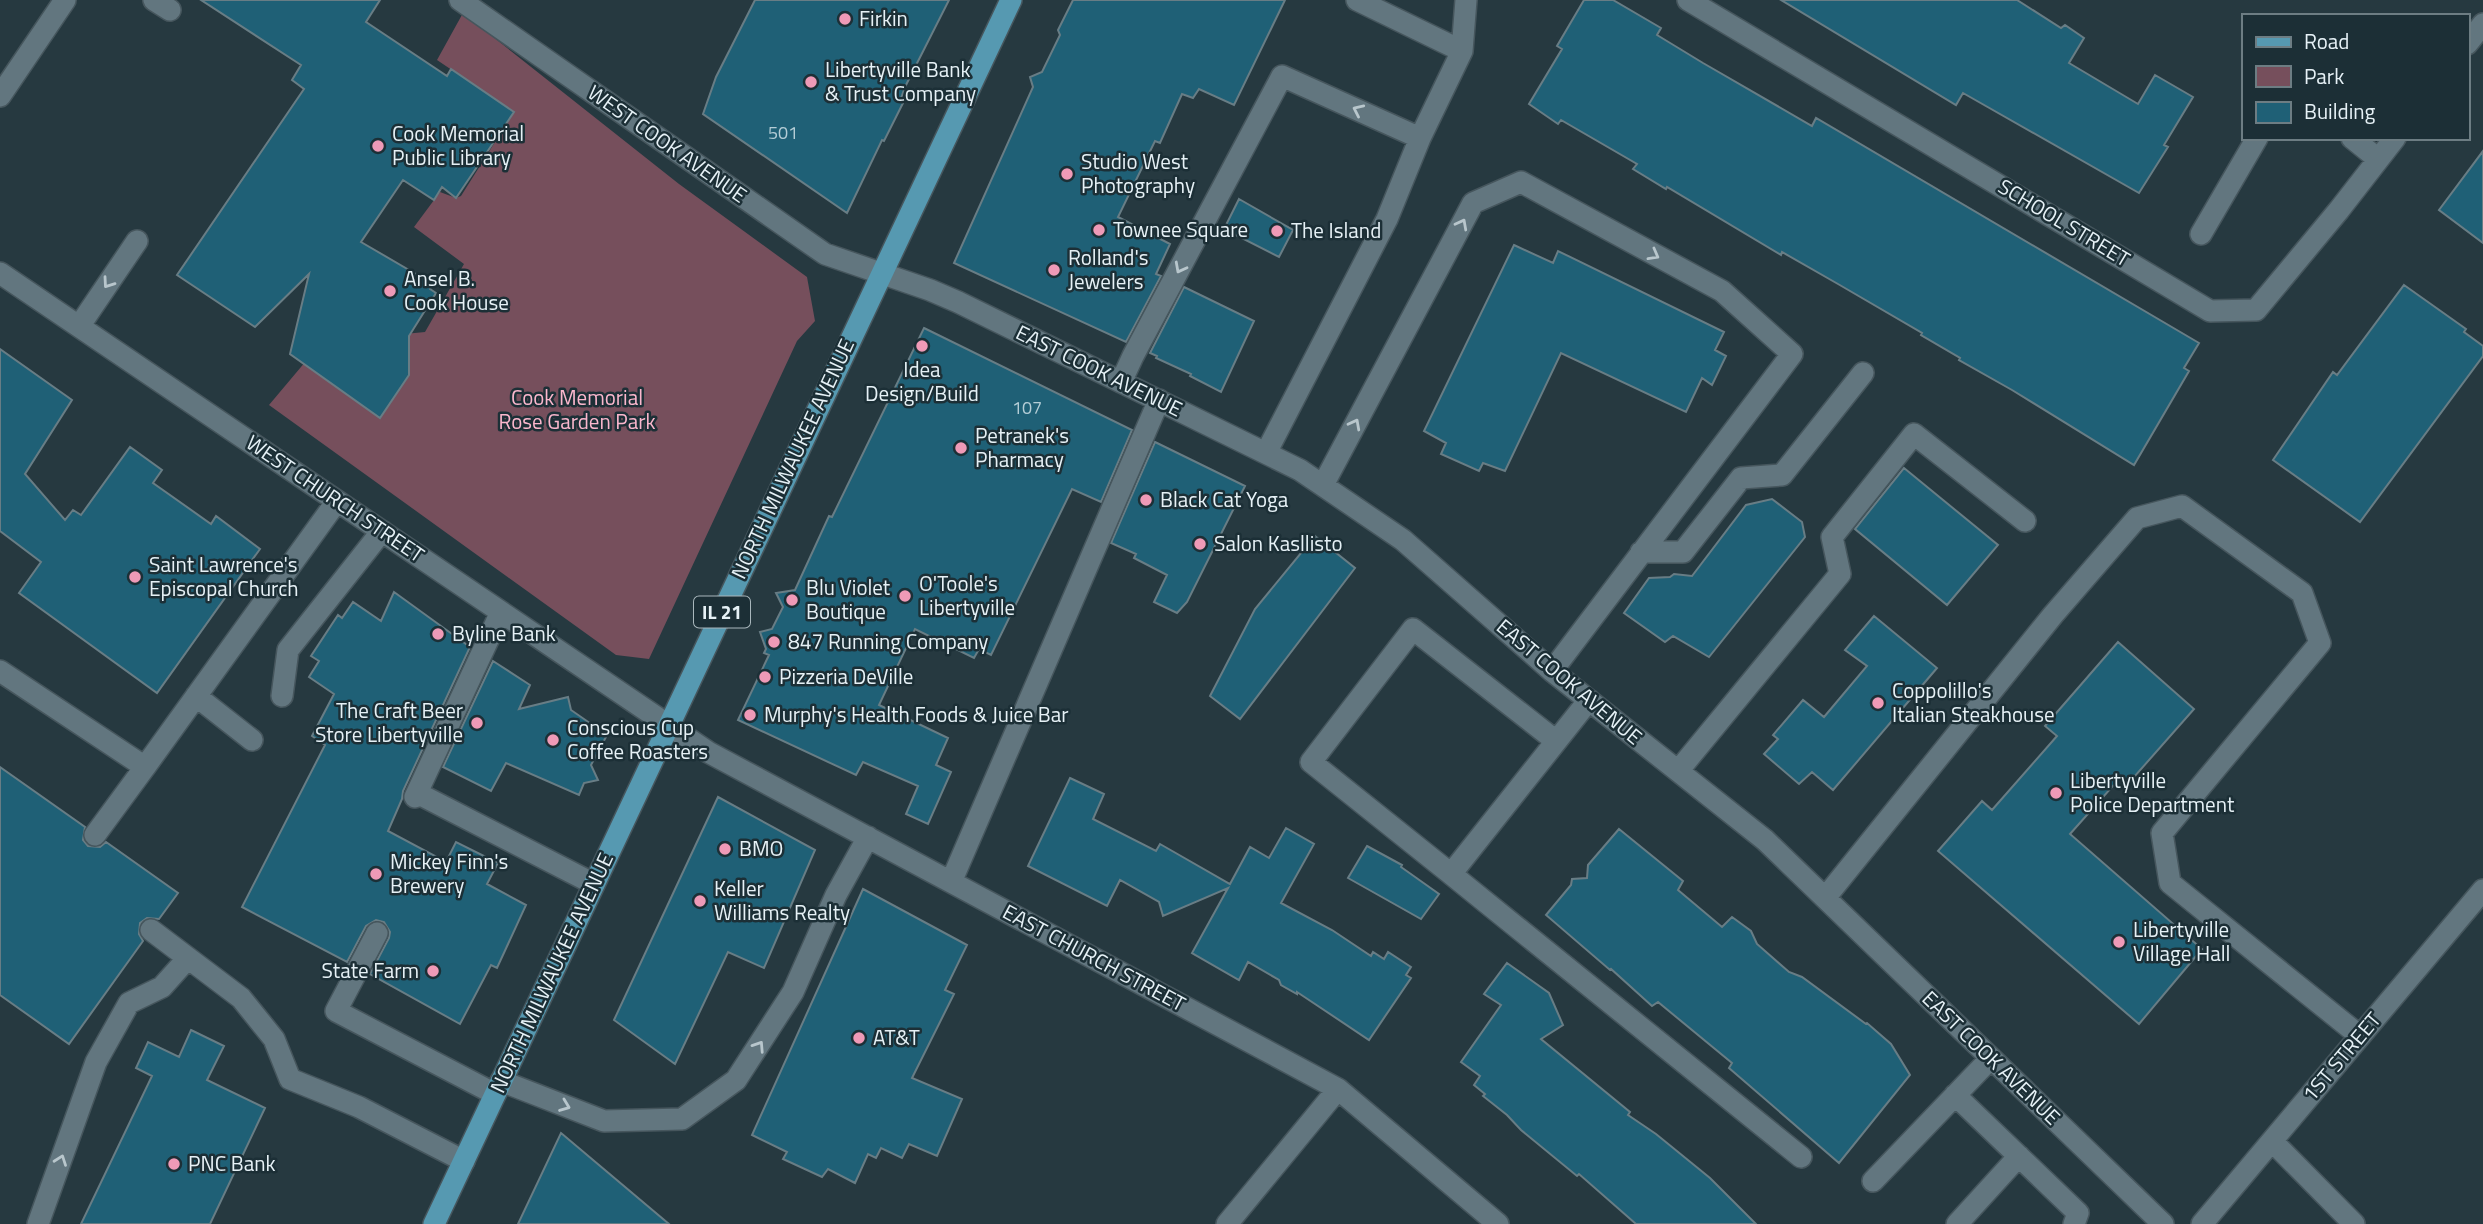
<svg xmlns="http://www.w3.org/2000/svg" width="2483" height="1224" viewBox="0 0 2483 1224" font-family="'Titillium Web',sans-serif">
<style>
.green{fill:#764f5c}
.building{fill:#1f6076;stroke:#687d85;stroke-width:2}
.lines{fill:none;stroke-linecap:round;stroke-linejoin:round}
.minor-casing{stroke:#46565d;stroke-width:24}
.major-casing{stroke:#46565d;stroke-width:24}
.minor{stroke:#62767f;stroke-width:21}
.major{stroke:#5699b1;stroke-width:21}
.oneway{stroke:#b8c6cc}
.poi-dot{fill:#ef9ab7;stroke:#1c2f36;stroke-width:2.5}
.labels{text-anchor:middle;stroke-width:5;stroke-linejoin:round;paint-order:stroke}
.number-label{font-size:18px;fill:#b4cdd6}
.shield{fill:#1c2f36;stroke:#a9b7bc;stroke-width:2}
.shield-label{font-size:19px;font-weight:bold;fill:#e6f1f6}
.poi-label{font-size:21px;fill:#e6f1f6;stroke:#1c2f36;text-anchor:start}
.street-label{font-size:21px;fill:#e6f1f6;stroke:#1c2f36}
.park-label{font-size:21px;fill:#fbb7cd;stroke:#1c2f36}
</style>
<rect width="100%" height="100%" fill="#263940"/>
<!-- green -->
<path class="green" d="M463 13 679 184 807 277 815 321 797 341 649 659 616 655 269 405 322 342 425 332 464 264 414 227 440 192 456 198 461 196 514 112 437 60Z"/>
<!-- building -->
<path class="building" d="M201 0H380L366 22 447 76 451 69 514 112 456 198 442 187 434 200 403 180 361 242 433 284 430 289 436 293 409 336V375L380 418 290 354 309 274 255 327 177 275 304 89 292 80 301 65Z
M755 0H949L905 87 900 101 903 103 884 141 882 140 847 213 703 114 716 77Z
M1073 0H1285L1234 105 1199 89 1193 98 1182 94 1160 143 1155 141 1118 217 1170 244 1156 274 1161 276 1126 342 954 263 1033 87 1030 77 1042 72 1060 35 1058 30Z
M1584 0H1613L1661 28 1657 35 1703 63 1812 126 1816 118 2199 343 2184 368 2189 371 2134 465 2012 390 1959 360 1960 358 1921 335 1922 333 1838 284 1782 252 1781 255 1667 187 1666 189 1633 169 1637 164 1561 120 1558 124 1529 104 1562 49 1557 46Z
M1781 0H2017L2061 28 2065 25 2084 38 2069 63 2138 104 2155 75 2193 97 2164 145 2168 147 2139 193 1963 93 1956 105Z
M2483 151V243L2439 210Z
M1239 199 1293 230 1279 257 1224 229Z
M1514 245 1553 263 1558 251 1724 332 1715 350 1726 356 1712 385 1702 378 1686 412 1561 353 1505 471 1483 463 1479 471 1441 454 1446 443 1424 431Z
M2404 285 2466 329 2464 332 2483 346V356L2360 522 2273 460 2333 372 2337 375Z
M1184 287 1254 321 1221 392 1190 376 1191 374 1156 358 1157 356 1150 353Z
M924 328 1132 430 1101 502 1072 489 991 655 979 649 974 658 915 629 879 705 948 738 936 765 951 772 928 824 906 814 918 786 863 762 856 775 738 720 769 655 764 653 766 649 760 632 772 629 783 607 776 593 795 590 829 516 832 517Z
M0 349 72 400 25 474 65 520 73 510 81 515 130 447 162 470 153 483 211 524 216 516 260 549 157 693 19 593 41 562 0 531Z
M1155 442 1245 486 1187 602 1177 613 1154 602 1167 575 1134 558 1136 554 1111 543Z
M1904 468 1998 545 1947 605 1855 529Z
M1772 499 1802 522 1805 537 1709 657 1673 636 1665 642 1624 613 1649 578 1670 577 1674 574 1692 576 1746 505Z
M1315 536 1355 568 1240 719 1210 696 1255 609Z
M394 592 470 647 403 791 402 799 388 831 446 862 456 842 498 863 487 884 526 905 497 968 491 965 460 1024 370 974 389 938 390 932 384 922 376 920 366 926 347 962 242 907 325 745 312 736 334 694 309 677 319 661 311 656 338 615 342 618 353 602 381 621Z
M1874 616 1937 668 1833 790 1812 772 1799 784 1764 754 1778 739 1773 735 1803 700 1824 717 1867 666 1845 650Z
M2118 642 2194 709 2127 785 2119 779 2070 834 2202 949 2139 1024 1938 851 1982 801 1992 810 2057 736 2045 726Z
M493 661 530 685 519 709 568 697 571 710 607 735 591 765 598 780 584 783 579 795 506 763 491 791 443 767Z
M0 767 85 827 83 840 88 846 100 847 106 842 178 893 159 919 147 918 140 923 139 934 143 941 69 1044 0 995Z
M1070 778 1104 794 1093 819 1156 851 1160 844 1230 884 1250 847 1269 858 1286 828 1314 844 1281 903 1332 930 1371 956 1373 952 1384 959 1388 952 1411 967 1406 975 1411 978 1369 1040 1297 992V994L1281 985 1279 980 1248 962 1239 980 1192 953 1228 888 1163 916 1159 902 1120 880 1107 906 1028 866Z
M718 797 815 850 764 968 728 952 675 1064 614 1020Z
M1619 829 1683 881 1678 890 1722 927 1732 917 1751 931 1757 944 1789 972 1802 977 1866 1024 1867 1023 1891 1044 1910 1075 1839 1163 1729 1068 1732 1063 1658 1002 1652 1006 1611 969 1610 970 1546 915 1571 885 1572 879 1587 878 1588 865Z
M1367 846 1402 865 1401 867 1439 894 1421 919 1348 878Z
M863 889 967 945 945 990 954 994 912 1078 962 1099 937 1156 909 1144 902 1158 881 1148 876 1158 868 1154 855 1183 828 1169 822 1177 783 1159 787 1152 752 1135Z
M1507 963 1549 993 1563 1025 1541 1039 1630 1112 1628 1115 1656 1134 1710 1178 1756 1224H1636L1579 1174 1577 1176 1521 1130 1507 1115 1483 1096 1485 1094 1474 1085 1480 1076 1461 1062 1501 1005 1484 994Z
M191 1030 224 1046 207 1080 265 1108 210 1224H81L152 1076 136 1068 148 1042 179 1057Z
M561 1133 669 1224H518Z"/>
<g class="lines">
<!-- minor casing -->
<g class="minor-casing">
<path id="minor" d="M154 0 170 10
M460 0 825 254 930 290 958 302 1300 470 1403 540 1552 671 1765 840 2163 1224
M1357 0 1462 51
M1688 0 2210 311 2256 310 2339 210 2395 138
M2467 44 2483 24
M0 96 65 0
M2352 138 2378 159
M2201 234 2257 138
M0 273 708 752 1338 1089 1498 1224
M80 325 137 241
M1121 382 1133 356 1282 76 1420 138
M1266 453 1387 219 1420 138 1462 51 1466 0
M1323 485 1473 203 1521 182 1722 291 1792 354 1552 671
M1641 552H1683L1741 478 1782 475 1863 373
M0 671 145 767 95 835
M196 696 252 740
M282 696 288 650 382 531
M1589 700 1451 874 1801 1157
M145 767 337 501
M1678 771 1840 574 1832 537 1914 434 2025 521
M417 793 594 884
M415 797 501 612
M1451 874 1311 762 1413 629 1556 741
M951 882 1159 400
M1825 898 2053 615 2137 518 2182 506 2302 593 2320 643 2162 833 2170 883 2360 1036
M151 930 241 998 274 1039 290 1079 359 1107 464 1161
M377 933 336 1011 495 1094
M501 1081 604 1121 682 1119 736 1080 793 992 836 895 868 837
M1955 1095 2078 1213 2074 1224
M2272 1141 2354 1224
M1873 1181 1991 1058
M38 1224 96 1062 129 1003 162 987 188 958
M1227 1224 1338 1089
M1957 1224 2019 1156
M2202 1224 2483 890"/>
</g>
<!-- major casing -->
<g class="major-casing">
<path id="major" d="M434 1224 1011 0"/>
</g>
<!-- minor -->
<use href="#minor" class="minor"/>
<!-- major -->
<use href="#major" class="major"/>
</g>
<!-- one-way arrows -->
<defs><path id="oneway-chevron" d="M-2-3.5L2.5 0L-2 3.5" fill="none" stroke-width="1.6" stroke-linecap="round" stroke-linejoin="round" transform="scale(1.75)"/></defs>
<g class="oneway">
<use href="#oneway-chevron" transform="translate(1358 110) rotate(-155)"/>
<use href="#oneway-chevron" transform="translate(1462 224) rotate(-62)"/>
<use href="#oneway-chevron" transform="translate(1654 255) rotate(29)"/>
<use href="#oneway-chevron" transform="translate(1180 268) rotate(118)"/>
<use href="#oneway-chevron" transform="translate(108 283) rotate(125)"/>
<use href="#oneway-chevron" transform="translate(1355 424) rotate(-62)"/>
<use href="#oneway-chevron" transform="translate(759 1046) rotate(-57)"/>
<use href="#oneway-chevron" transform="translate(565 1106) rotate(21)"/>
<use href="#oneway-chevron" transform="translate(61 1160) rotate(-70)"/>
</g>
<!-- markers -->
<g class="poi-dot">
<circle cx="845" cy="19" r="7"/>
<circle cx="811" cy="82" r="7"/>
<circle cx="378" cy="146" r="7"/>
<circle cx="1067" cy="174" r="7"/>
<circle cx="1099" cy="230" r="7"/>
<circle cx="1277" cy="231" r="7"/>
<circle cx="1054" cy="270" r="7"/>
<circle cx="390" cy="291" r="7"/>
<circle cx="922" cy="346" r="7"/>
<circle cx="961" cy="448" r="7"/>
<circle cx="1146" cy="500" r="7"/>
<circle cx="1200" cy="544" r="7"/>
<circle cx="135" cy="577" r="7"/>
<circle cx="905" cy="596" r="7"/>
<circle cx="792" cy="600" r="7"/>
<circle cx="438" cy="634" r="7"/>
<circle cx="774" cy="642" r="7"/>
<circle cx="765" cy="677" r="7"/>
<circle cx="1878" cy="703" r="7"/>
<circle cx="750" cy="715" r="7"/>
<circle cx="477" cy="723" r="7"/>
<circle cx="553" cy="740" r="7"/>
<circle cx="2056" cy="793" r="7"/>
<circle cx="725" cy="849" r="7"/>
<circle cx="376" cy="874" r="7"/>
<circle cx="700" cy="901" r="7"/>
<circle cx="2119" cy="942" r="7"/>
<circle cx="433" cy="971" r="7"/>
<circle cx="859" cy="1038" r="7"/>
<circle cx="174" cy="1164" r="7"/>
</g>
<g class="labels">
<!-- number labels -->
<g class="number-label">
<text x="783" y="139">501</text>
<text x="1027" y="414">107</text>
</g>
<!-- shield labels -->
<rect class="shield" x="694" y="596.5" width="56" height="31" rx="5"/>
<g class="shield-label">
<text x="722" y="619">IL 21</text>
</g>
<!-- poi labels -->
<g class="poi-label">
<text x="859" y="26">Firkin</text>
<text x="825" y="77">Libertyville Bank<tspan x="825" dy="24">&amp; Trust Company</tspan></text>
<text x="392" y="141">Cook Memorial<tspan x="392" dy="24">Public Library</tspan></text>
<text x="1081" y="169">Studio West<tspan x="1081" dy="24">Photography</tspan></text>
<text x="1113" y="237">Townee Square</text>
<text x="1291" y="238">The Island</text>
<text x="1068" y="265">Rolland's<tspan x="1068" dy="24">Jewelers</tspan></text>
<text x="404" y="286">Ansel B.<tspan x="404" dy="24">Cook House</tspan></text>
<text x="922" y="377" text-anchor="middle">Idea<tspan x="922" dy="24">Design/Build</tspan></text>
<text x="975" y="443">Petranek's<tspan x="975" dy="24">Pharmacy</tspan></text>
<text x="1160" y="507">Black Cat Yoga</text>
<text x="1214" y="551">Salon Kasllisto</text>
<text x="149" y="572">Saint Lawrence's<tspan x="149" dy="24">Episcopal Church</tspan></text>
<text x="919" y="591">O'Toole's<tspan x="919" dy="24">Libertyville</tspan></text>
<text x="806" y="595">Blu Violet<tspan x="806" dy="24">Boutique</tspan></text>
<text x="452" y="641">Byline Bank</text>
<text x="788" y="649">847 Running Company</text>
<text x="779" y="684">Pizzeria DeVille</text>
<text x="1892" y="698">Coppolillo's<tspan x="1892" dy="24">Italian Steakhouse</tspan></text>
<text x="463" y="718" text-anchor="end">The Craft Beer<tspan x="463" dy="24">Store Libertyville</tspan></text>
<text x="764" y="722">Murphy's Health Foods &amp; Juice Bar</text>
<text x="567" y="735">Conscious Cup<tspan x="567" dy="24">Coffee Roasters</tspan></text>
<text x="2070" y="788">Libertyville<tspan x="2070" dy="24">Police Department</tspan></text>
<text x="739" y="856">BMO</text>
<text x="390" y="869">Mickey Finn's<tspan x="390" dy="24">Brewery</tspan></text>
<text x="714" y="896">Keller<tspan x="714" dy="24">Williams Realty</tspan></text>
<text x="2133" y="937">Libertyville<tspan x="2133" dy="24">Village Hall</tspan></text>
<text x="419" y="978" text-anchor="end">State Farm</text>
<text x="873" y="1045">AT&amp;T</text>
<text x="188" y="1171">PNC Bank</text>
</g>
<!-- street labels -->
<g class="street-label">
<text transform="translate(667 144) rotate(35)" y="7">WEST COOK AVENUE</text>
<text transform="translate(2064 223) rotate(31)" y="7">SCHOOL STREET</text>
<text transform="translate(1099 371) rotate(26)" y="7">EAST COOK AVENUE</text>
<text transform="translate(793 459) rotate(-65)" y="7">NORTH MILWAUKEE AVENUE</text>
<text transform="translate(335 499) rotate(34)" y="7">WEST CHURCH STREET</text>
<text transform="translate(1569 682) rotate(40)" y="7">EAST COOK AVENUE</text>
<text transform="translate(1094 958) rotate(28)" y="7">EAST CHURCH STREET</text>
<text transform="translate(552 973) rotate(-65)" y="7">NORTH MILWAUKEE AVENUE</text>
<text transform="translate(2342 1057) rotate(-50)" y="7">1ST STREET</text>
<text transform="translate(1991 1058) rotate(44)" y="7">EAST COOK AVENUE</text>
</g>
<!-- park labels -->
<g class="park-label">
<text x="577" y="405">Cook Memorial<tspan x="577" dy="24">Rose Garden Park</tspan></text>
</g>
</g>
<!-- legend -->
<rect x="2242" y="14" width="228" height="126" fill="#1c2f36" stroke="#6d7d83" stroke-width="2"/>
<rect x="2256" y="37" width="35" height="10" fill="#5699b1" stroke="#6d7d83" stroke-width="2"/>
<text x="2304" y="49" font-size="21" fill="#e6f1f6">Road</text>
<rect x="2256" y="66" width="35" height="21" fill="#764f5c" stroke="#6d7d83" stroke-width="2"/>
<text x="2304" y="84" font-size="21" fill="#e6f1f6">Park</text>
<rect x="2256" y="102" width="35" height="21" fill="#1f6076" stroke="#6d7d83" stroke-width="2"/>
<text x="2304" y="119" font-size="21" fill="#e6f1f6">Building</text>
</svg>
